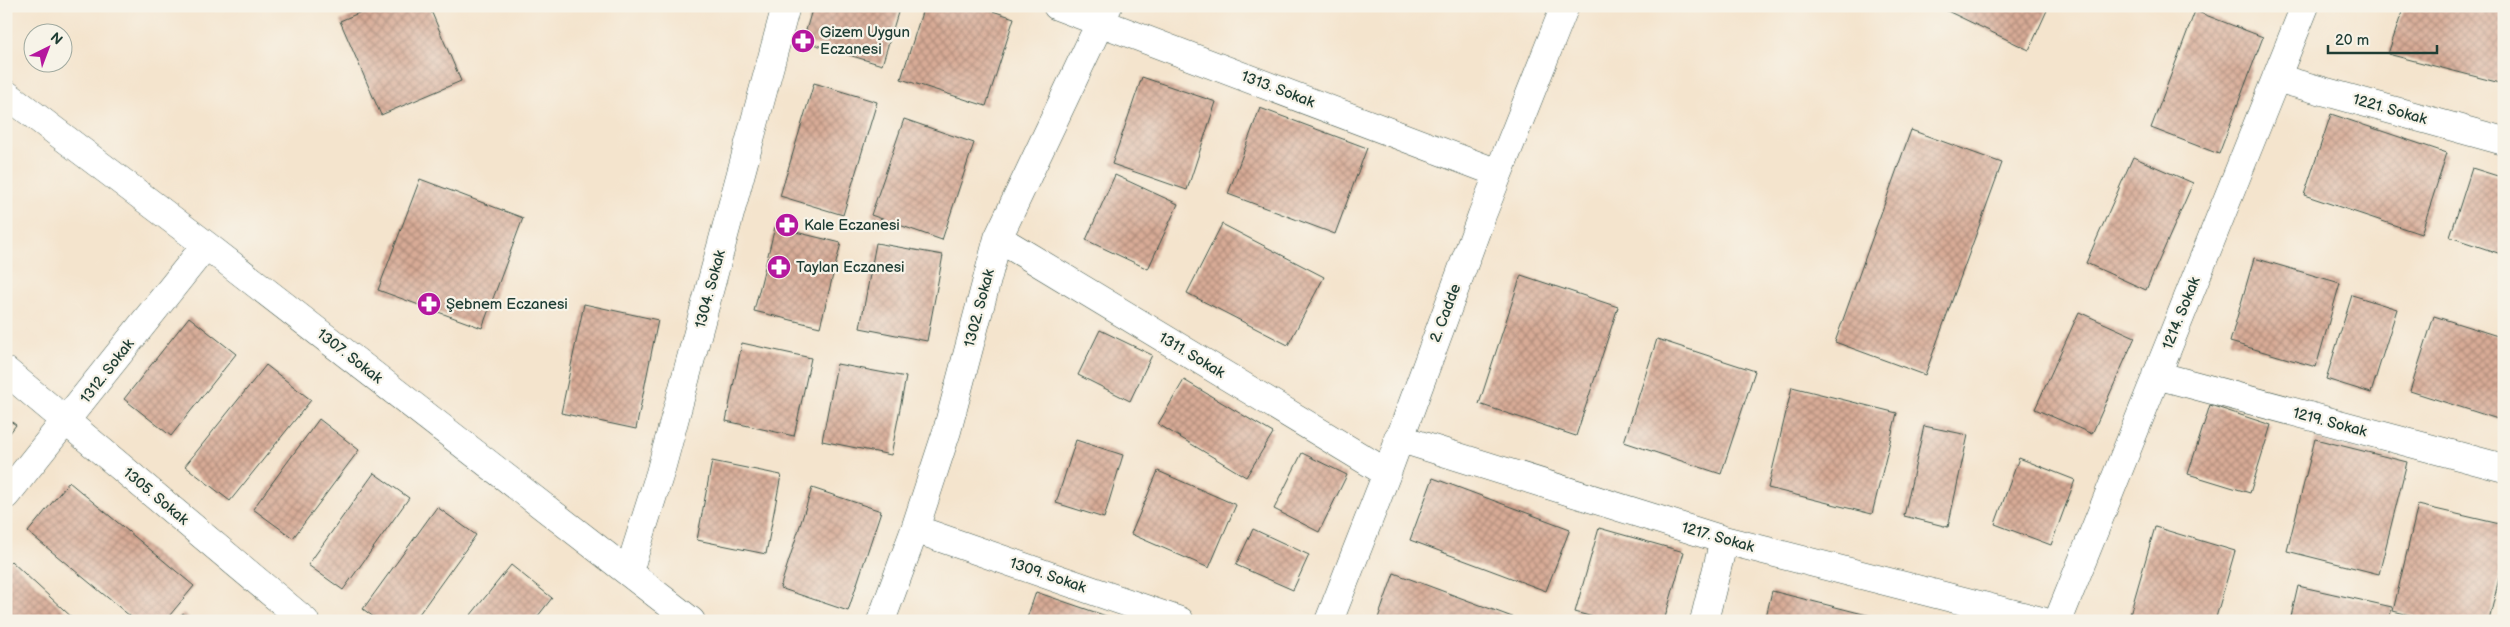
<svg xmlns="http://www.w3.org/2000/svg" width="2510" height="627" viewBox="0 0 2510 627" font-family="'Balsamiq Sans',sans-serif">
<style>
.building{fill:url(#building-cross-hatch)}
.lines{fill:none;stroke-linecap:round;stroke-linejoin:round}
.street-casing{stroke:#3f564b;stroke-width:29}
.street{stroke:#fff;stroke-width:28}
.labels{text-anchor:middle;stroke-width:4.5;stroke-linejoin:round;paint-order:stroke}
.poi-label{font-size:15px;fill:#1f3d34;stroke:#f7f3e8;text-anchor:start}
.street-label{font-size:15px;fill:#1f3d34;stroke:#f7f3e8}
</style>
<defs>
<pattern id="building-cross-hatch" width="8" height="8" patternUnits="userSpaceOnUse" patternTransform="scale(1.25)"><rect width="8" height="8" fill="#d8ab96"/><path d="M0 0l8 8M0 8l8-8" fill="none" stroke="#af8c7b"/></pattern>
</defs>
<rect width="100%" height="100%" fill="#f7f3e8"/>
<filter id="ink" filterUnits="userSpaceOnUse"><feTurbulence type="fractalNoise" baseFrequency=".02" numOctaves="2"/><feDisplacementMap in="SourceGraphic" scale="10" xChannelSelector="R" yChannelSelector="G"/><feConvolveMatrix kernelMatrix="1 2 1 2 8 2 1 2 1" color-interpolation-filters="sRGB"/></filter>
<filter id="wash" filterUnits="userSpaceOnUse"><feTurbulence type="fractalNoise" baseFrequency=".0096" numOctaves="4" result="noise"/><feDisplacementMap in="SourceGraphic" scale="20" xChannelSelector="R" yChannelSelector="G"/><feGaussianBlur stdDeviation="1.12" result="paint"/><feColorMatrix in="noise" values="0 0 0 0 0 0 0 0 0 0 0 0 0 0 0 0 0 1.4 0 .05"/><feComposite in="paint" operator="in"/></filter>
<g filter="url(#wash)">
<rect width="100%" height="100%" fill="#f4e4cd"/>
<g id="blocks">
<!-- building -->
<path class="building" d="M375 6H429L461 81 381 115 340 21Z
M813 6H900L882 65 803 41Z
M924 6H977L1014 18 986 106 901 79Z
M1937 6H2049L2029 50Z
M2404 6H2504V84L2388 54Z
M2195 11 2263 37 2219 154 2151 128Z
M1142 77 1216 102 1187 190 1112 164Z
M814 83 877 102 843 215 780 196Z
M1260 108 1367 148 1335 234 1228 194Z
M2331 114 2447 153 2421 234 2304 195Z
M904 119 974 143 942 240 871 215Z
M1911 130 2002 163 1925 375 1835 342Z
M2133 157 2193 183 2146 290 2086 263Z
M2472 168 2504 178V255L2450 237Z
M1115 175 1178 204 1148 269 1086 240Z
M420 179 523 218 482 328 378 290Z
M1222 224 1324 277 1288 345 1187 293Z
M775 227 841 243 820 327 754 311Z
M876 243 943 255 927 341 860 328Z
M2254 258 2340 283 2316 367 2230 342Z
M1521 275 1618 307 1576 436 1479 404Z
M2352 295 2397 309 2371 393 2326 379Z
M584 304 658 320 636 429 561 413Z
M2079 312 2135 337 2092 434 2035 409Z
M2434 316 2504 338V421L2410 391Z
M189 317 236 354 171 436 124 399Z
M1100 330 1152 355 1130 401 1078 375Z
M1657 339 1755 371 1721 474 1624 442Z
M742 343 811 358 794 436 726 421Z
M837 364 906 377 891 455 822 441Z
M266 365 311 400 230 501 185 466Z
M1184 380 1273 433 1246 477 1158 424Z
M1792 387 1897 413 1872 514 1768 488Z
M2210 405 2271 425 2250 493 2188 474Z
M6 418 16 425 6 438Z
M319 419 359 450 293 538 253 509Z
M1924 426 1968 435 1948 527 1904 516Z
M2315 439 2407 462 2379 574 2287 551Z
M1076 440 1123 455 1104 518 1056 503Z
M1302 453 1347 475 1319 532 1274 509Z
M2019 458 2075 480 2051 545 1995 524Z
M712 461 781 475 766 554 697 540Z
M1158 471 1236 505 1209 568 1131 534Z
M374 473 409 498 343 590 308 565Z
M1433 478 1570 529 1546 591 1410 540Z
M69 482 194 586 165 621H136L28 532Z
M812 488 881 511 848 611 780 588Z
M2418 505 2504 525V557L2489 621H2434L2393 611Z
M437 507 476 535 414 621H379L363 609Z
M2155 527 2235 551 2215 621H2128Z
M1599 528 1684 552 1664 621H1607L1575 612Z
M1253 529 1309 555 1293 590 1236 565Z
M11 561 76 621H6V566Z
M511 565 552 598 534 621H466Z
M1394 573 1523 621H1377Z
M2298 586 2392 607 2389 621H2290Z
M1772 591 1887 620V621H1765Z
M1036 592 1118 620V621H1026Z
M183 613 193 621H176Z"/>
</g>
</g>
<g filter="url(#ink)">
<use href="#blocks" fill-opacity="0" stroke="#3f564b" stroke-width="1"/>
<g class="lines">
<!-- street casing -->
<g class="street-casing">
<path id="street" d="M1057 6 1498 173
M2276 78 2504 141
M6 94 206 245 691 621
M998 238 1387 473
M6 371 305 621
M2156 375 2504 468
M1398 438 1724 540 2042 621
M6 495 206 245
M915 529 1180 621
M629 571 660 473 786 6
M881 621 915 529 947 431 998 238 1108 6
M1329 621 1387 473 1482 215 1565 6
M1704 621 1724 540
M2058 621 2305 6"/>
</g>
<!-- street -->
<use href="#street" class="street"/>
</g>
</g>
<!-- icons -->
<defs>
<g id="pharmacy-disc" transform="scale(1.25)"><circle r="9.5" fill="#b5179e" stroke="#f7f3e8"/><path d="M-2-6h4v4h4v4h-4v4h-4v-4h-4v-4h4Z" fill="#fff"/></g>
</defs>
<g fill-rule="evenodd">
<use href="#pharmacy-disc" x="803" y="41"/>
<use href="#pharmacy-disc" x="787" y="225"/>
<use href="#pharmacy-disc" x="779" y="267"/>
<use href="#pharmacy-disc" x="429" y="304"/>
</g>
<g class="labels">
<!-- poi labels -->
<g class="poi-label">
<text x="820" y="37">Gizem Uygun<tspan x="820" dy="17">Eczanesi</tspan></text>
<text x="804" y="230">Kale Eczanesi</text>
<text x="796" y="272">Taylan Eczanesi</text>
<text x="446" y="309">Şebnem Eczanesi</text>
</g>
<!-- street labels -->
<g class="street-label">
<text transform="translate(1278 89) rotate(21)" y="5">1313. Sokak</text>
<text transform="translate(2390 109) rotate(16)" y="5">1221. Sokak</text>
<text transform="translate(710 289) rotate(-75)" y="5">1304. Sokak</text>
<text transform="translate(979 308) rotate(-75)" y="5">1302. Sokak</text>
<text transform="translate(1445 313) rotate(-69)" y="5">2. Cadde</text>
<text transform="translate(2181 313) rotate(-68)" y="5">1214. Sokak</text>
<text transform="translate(1192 355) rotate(31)" y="5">1311. Sokak</text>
<text transform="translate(350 356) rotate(38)" y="5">1307. Sokak</text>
<text transform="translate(107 371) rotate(-52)" y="5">1312. Sokak</text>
<text transform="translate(2330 422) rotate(15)" y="5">1219. Sokak</text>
<text transform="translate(156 496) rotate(40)" y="5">1305. Sokak</text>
<text transform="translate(1718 537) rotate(16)" y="5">1217. Sokak</text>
<text transform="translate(1048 575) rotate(19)" y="5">1309. Sokak</text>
</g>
</g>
<!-- margin -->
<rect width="2510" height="627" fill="none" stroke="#f7f3e8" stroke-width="25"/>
<!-- north arrow -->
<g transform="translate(48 48) rotate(42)"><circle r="24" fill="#f7f3e8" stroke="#a1aaa0"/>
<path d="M0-4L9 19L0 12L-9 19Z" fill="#b5179e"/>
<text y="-8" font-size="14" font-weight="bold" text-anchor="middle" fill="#1f3d34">N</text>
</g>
<!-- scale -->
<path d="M2328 45v8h109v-8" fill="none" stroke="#1f3d34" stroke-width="2.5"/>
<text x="2335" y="45" font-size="15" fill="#1f3d34" stroke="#f7f3e8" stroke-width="4" paint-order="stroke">20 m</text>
</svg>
